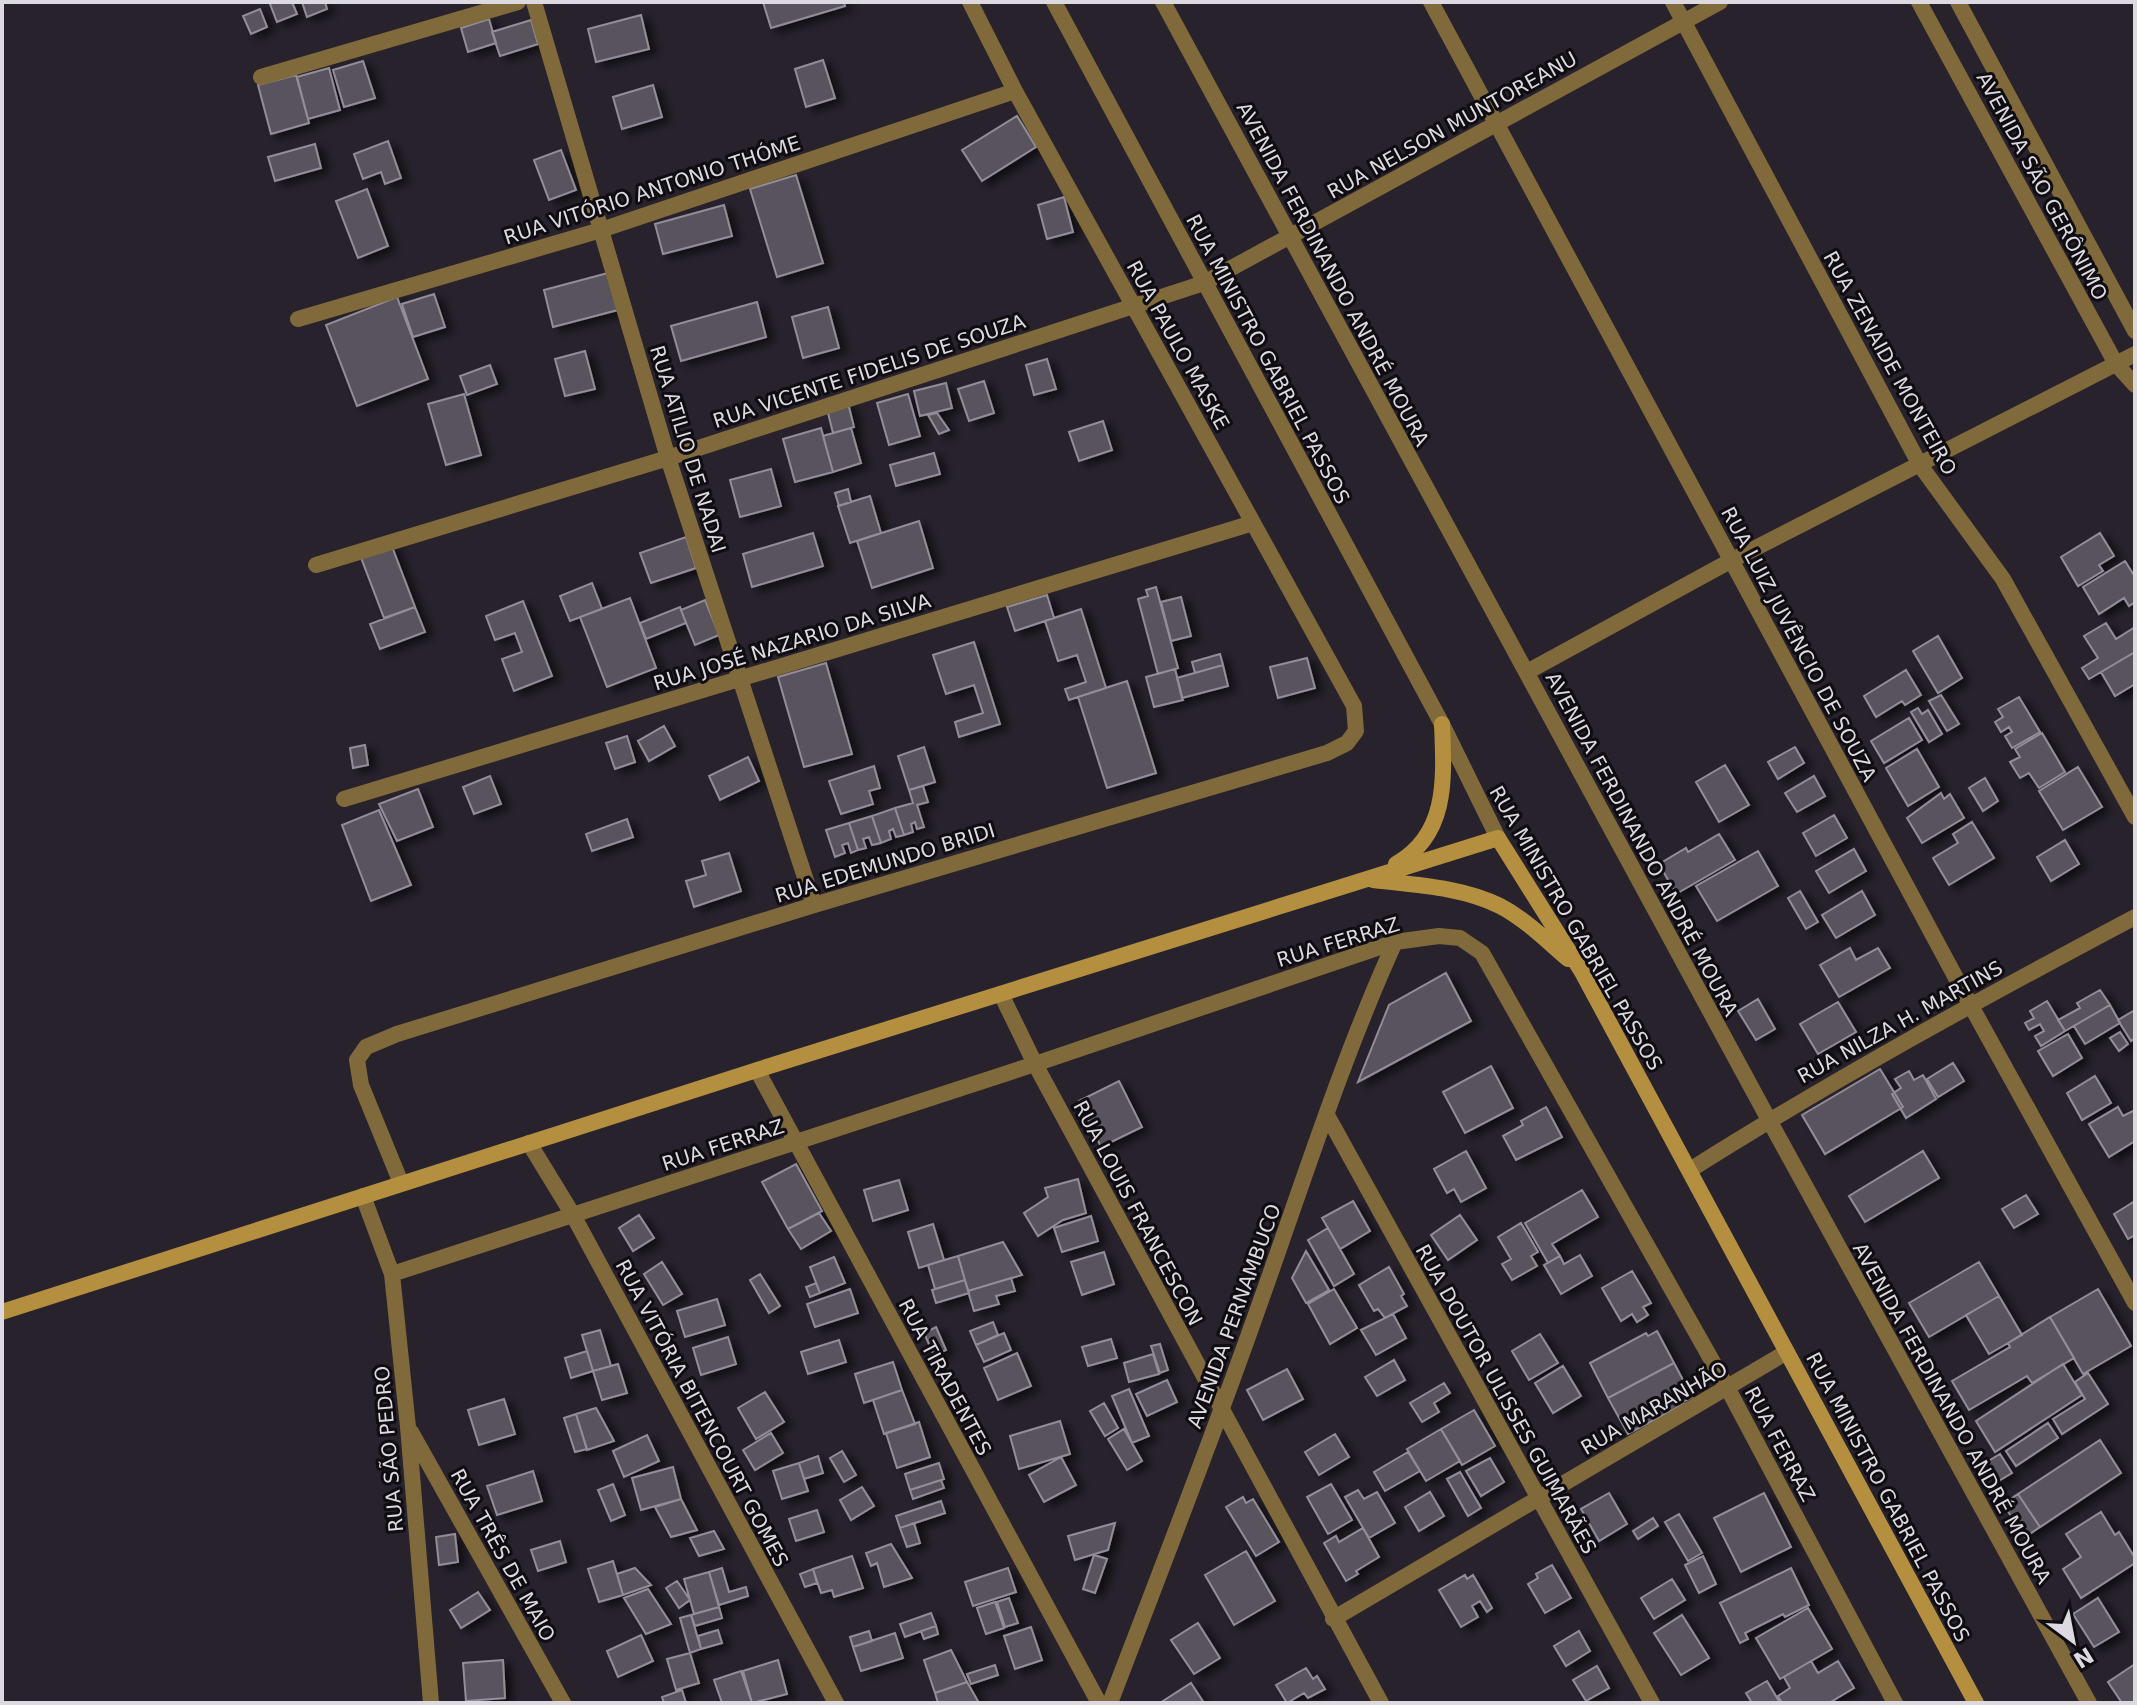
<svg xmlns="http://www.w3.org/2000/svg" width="2137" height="1705" viewBox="0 0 2137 1705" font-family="'DejaVu Sans',sans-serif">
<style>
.building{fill:#58525d;stroke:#938d99;stroke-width:2;filter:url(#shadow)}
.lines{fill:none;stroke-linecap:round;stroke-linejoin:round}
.minor{stroke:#80693a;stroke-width:16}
.tertiary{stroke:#80693a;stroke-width:16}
.secondary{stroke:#b58f40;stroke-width:16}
.labels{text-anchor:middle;stroke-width:6;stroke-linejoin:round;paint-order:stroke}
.street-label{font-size:20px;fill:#dcd9e0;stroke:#0f0d11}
</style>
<defs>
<filter id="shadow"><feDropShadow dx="7" dy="4" stdDeviation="4" flood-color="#0009"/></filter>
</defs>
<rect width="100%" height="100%" fill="#27222c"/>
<!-- building -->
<path class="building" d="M274 2H292L297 14 277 22 270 4Z
M302 2H325L327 9 307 17Z
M763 2H844L845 6 771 28Z
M260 9 267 27 251 34 243 16Z
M641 15 649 49 596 62 588 29Z
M489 19 496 43 468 52 461 28Z
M531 20 538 44 500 56 492 32Z
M823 60 835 98 806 107 795 69Z
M363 61 375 98 344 107 333 70Z
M329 68 340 110 308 119 297 77Z
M296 75 309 123 271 134 258 85Z
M653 85 662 117 622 129 613 97Z
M1017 116 1036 147 982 181 962 150Z
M388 141 401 178 385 184 381 172 363 179 354 154Z
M315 144 321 168 275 181 268 157Z
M561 150 576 190 549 200 534 160Z
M796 175 823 263 777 277 750 189Z
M367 189 388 246 358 258 336 201Z
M1064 197 1073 232 1047 239 1038 205Z
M724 205 732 236 663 254 655 224Z
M608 273 618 310 553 327 544 290Z
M434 294 445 327 413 337 402 304Z
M397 297 428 379 357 406 326 325Z
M757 302 766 337 681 361 671 326Z
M828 307 839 348 803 358 792 317Z
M585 351 595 389 565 396 555 359Z
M1047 359 1056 389 1034 395 1026 365Z
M490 365 497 384 467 395 460 376Z
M984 381 994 413 969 421 958 389Z
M946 383 952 408 920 416 914 391Z
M464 394 481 455 446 465 428 404Z
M908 394 920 436 889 445 877 403Z
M848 403 854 427 833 433 827 409Z
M937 413 949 430 939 434 928 415Z
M1103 421 1112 450 1079 461 1069 432Z
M821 428 833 472 795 482 783 439Z
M851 428 861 463 833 472 823 436Z
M934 453 940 474 896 486 890 465Z
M771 469 781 506 740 517 730 480Z
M848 489 851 502 839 506 835 493Z
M870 496 881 533 850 543 838 506Z
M919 521 933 568 872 588 857 541Z
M813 533 823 566 752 587 743 554Z
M2100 533 2114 556 2099 565 2103 571 2078 586 2061 557Z
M686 537 696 568 651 583 640 553Z
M391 544 415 607 384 618 360 555Z
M2125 561 2135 577V602L2129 606 2124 598 2099 614 2083 587Z
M592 583 602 609 570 621 560 596Z
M1156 587 1178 668 1158 674 1138 599 1148 596 1146 590Z
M1047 595 1054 618 1015 631 1007 607Z
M1181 597 1191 636 1171 641 1161 602Z
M630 598 656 668 607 687 580 617Z
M705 600 719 635 695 645 681 610Z
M523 601 552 676 514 691 502 659 522 652 515 633 495 640 486 616Z
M415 607 425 632 380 649 370 624Z
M680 607 686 623 646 639 640 623Z
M1081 609 1106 688 1069 700 1065 689 1086 682 1077 655 1058 661 1045 621Z
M2106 623 2116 639 2135 627V652L2089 679 2082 668 2098 658 2084 636Z
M1938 636 1962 678 1938 693 1913 651Z
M974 642 1000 724 959 737 955 722 983 713 974 685 946 694 933 655Z
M2135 652V684L2115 696 2101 672Z
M1220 654 1223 665 1195 673 1192 662Z
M1307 658 1315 688 1278 698 1270 667Z
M826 663 852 754 804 767 778 677Z
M1223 665 1228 686 1182 698 1177 678Z
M1175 669 1183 700 1154 707 1146 677Z
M1906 670 1921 695 1905 705 1902 701 1876 717 1864 696Z
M1127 681 1156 773 1107 788 1078 697Z
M1941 695 1959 724 1947 731 1929 701Z
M2019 697 2040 732 2012 748 2005 736 2012 732 2009 727 2001 732 1995 722 2003 717 1998 709Z
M1918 708 1922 714 1928 710 1942 734 1929 742 1911 712Z
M1909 718 1922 740 1884 763 1871 741Z
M664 726 675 746 649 761 638 741Z
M2042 733 2065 772 2039 788 2029 773 2020 778 2010 762 2020 757 2015 749Z
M627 736 635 762 615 769 606 743Z
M365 745 368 765 353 768 350 748Z
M924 747 935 782 909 790 898 756Z
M1795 747 1804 763 1778 779 1768 762Z
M1917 749 1939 787 1908 806 1886 768Z
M748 757 759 781 720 800 709 776Z
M1725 765 1749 805 1719 822 1696 782Z
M874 766 880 788 869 791 873 804 841 814 829 781Z
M2078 767 2102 807 2063 830 2039 791Z
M490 776 501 804 474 814 463 787Z
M1814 776 1825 796 1797 812 1785 793Z
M1985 778 1998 801 1983 811 1969 788Z
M923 786 928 802 917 805 924 827 917 829 915 822 911 824 913 832 904 835 895 808 913 803 909 790Z
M418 789 433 827 397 841 379 804Z
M1941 793 1944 799 1950 794 1964 818 1922 843 1907 818Z
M895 808 904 835 896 837 893 829 889 831 891 839 881 843 872 816Z
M379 810 411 885 371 901 342 825Z
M1834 815 1847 838 1816 856 1803 833Z
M872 816 881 843 872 845 869 837 863 839 866 848 858 850 849 823Z
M627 819 633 837 592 851 586 834Z
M1972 822 1994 858 1949 885 1933 858 1958 843 1953 834Z
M849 823 858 850 851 853 848 843 842 845 845 853 835 857 826 830Z
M1719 834 1735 860 1676 894 1659 864 1686 848 1688 852Z
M2065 840 2079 864 2051 881 2037 857Z
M1854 849 1866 871 1829 893 1816 871Z
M1758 851 1778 886 1717 921 1696 886Z
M729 853 741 891 694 907 686 881 706 875 702 861Z
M1800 891 1818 922 1806 929 1788 898Z
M1862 891 1875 915 1836 938 1822 915Z
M1850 948 1856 960 1878 948 1890 968 1839 997 1820 965Z
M1446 973 1471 1021 1358 1082 1389 1005Z
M2100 990 2110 1005 2065 1031 2058 1020 2080 1008 2077 1003Z
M1758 999 1775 1029 1756 1040 1738 1011Z
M2047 1001 2065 1031 2041 1046 2035 1036 2044 1031 2040 1024 2029 1030 2025 1023 2034 1018 2030 1011Z
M1838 1002 1856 1032 1818 1054 1800 1024Z
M2110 1005 2120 1023 2085 1044 2074 1026Z
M2135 1010V1038L2131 1041 2118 1020Z
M2120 1032 2128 1044 2119 1051 2110 1038Z
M2068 1034 2082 1058 2053 1076 2038 1051Z
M1953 1063 1964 1081 1938 1097 1927 1079Z
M1491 1066 1513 1108 1465 1133 1443 1092Z
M1880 1069 1903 1107 1825 1154 1802 1115Z
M1909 1071 1914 1080 1923 1075 1936 1099 1906 1118 1892 1094 1901 1088 1895 1079Z
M2095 1076 2111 1103 2082 1120 2067 1093Z
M1119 1081 1142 1127 1101 1147 1079 1101Z
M1546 1107 1562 1137 1516 1160 1503 1136 1523 1125 1521 1121Z
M2118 1107 2123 1116 2135 1110V1141L2109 1157 2089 1124Z
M1466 1151 1486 1188 1461 1202 1454 1189 1447 1193 1434 1169Z
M1923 1151 1939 1178 1865 1222 1849 1196Z
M796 1164 822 1211 788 1229 762 1182Z
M1078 1179 1086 1213 1063 1220 1038 1236 1024 1213 1048 1197 1045 1188Z
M899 1180 908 1210 873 1221 864 1190Z
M1582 1190 1598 1217 1552 1244 1560 1256 1548 1263 1525 1223Z
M2026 1195 2038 1214 2014 1228 2002 1209Z
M1353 1201 1370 1231 1340 1249 1322 1218Z
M2135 1201V1235L2128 1239 2114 1214Z
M819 1213 831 1231 801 1249 788 1229Z
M639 1215 654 1238 633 1251 619 1228Z
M1460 1215 1477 1240 1448 1260 1431 1235Z
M1091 1216 1098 1241 1062 1252 1054 1228Z
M1521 1223 1538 1252 1531 1256 1537 1266 1512 1280 1502 1264 1511 1259 1498 1237Z
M933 1224 944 1260 919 1268 908 1232Z
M1328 1228 1354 1274 1334 1286 1308 1240Z
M1003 1242 1022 1275 968 1291 958 1256Z
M1306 1251 1329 1290 1306 1303 1292 1278Z
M1104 1252 1114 1284 1082 1295 1071 1262Z
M1580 1255 1592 1276 1561 1294 1544 1265 1560 1256 1564 1264Z
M958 1256 965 1280 935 1289 928 1265Z
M834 1257 845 1283 820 1293 810 1267Z
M662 1262 682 1294 663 1305 644 1274Z
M1979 1262 1999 1296 1929 1337 1909 1303Z
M1389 1267 1404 1294 1401 1296 1407 1306 1385 1318 1378 1309 1374 1311 1359 1285Z
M1632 1271 1651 1303 1643 1307 1648 1315 1637 1322 1632 1314 1621 1321 1602 1288Z
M760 1274 780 1306 769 1313 750 1280Z
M1011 1278 1015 1291 996 1296 999 1304 974 1311 968 1291Z
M965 1280 969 1293 936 1303 932 1290Z
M816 1283 820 1293 810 1297 806 1287Z
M850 1289 858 1313 815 1327 807 1304Z
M1334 1289 1357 1328 1330 1344 1308 1304Z
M2098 1289 2131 1346 2083 1374 2050 1317Z
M1999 1296 2022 1335 1989 1354 1966 1315Z
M717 1299 725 1325 685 1337 677 1311Z
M1393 1314 1406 1338 1376 1355 1361 1330Z
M2050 1317 2074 1358 2032 1383 2027 1376 1969 1410 1952 1381 2010 1347 2008 1343Z
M993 1322 998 1335 976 1345 970 1331Z
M936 1327 946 1350 934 1356 924 1333Z
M600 1330 611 1366 593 1371 582 1335Z
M1657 1331 1674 1363 1608 1398 1590 1363 1646 1333 1648 1336Z
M1004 1333 1011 1350 984 1362 976 1345Z
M1540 1334 1558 1363 1529 1380 1512 1351Z
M728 1337 736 1364 701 1375 693 1348Z
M1111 1339 1117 1358 1088 1366 1082 1347Z
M839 1340 846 1362 808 1374 801 1352Z
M1160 1344 1168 1370 1160 1373 1151 1346Z
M587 1351 593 1371 571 1378 565 1358Z
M1017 1353 1031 1386 998 1400 984 1368Z
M1153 1354 1159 1374 1129 1382 1124 1363Z
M1394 1360 1405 1380 1377 1396 1365 1377Z
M893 1362 902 1390 864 1403 855 1374Z
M1674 1363 1692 1397 1683 1402 1684 1404 1628 1434 1608 1398Z
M618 1364 627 1393 602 1400 593 1371Z
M2063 1364 2082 1395 1995 1452 1976 1421Z
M1563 1366 1581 1396 1553 1413 1535 1383Z
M1287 1369 1303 1399 1263 1420 1247 1390Z
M2088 1373 2108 1404 2062 1434 2053 1419 2085 1399 2075 1382Z
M1167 1380 1177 1402 1147 1416 1136 1394Z
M1444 1383 1450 1393 1434 1403 1439 1412 1422 1422 1410 1403Z
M1129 1389 1149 1436 1132 1443 1112 1396Z
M902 1390 915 1424 884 1434 873 1400Z
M765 1392 784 1422 756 1439 738 1408Z
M504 1399 515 1434 479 1445 468 1410Z
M1104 1403 1118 1428 1105 1436 1090 1411Z
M596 1408 614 1441 587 1450 576 1414Z
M1474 1410 1495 1446 1462 1465 1441 1429Z
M576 1414 587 1449 575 1452 564 1418Z
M1060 1421 1070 1454 1019 1469 1010 1436Z
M919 1422 930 1457 897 1468 886 1433Z
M2048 1423 2058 1438 2016 1466 2006 1451Z
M1124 1429 1142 1461 1127 1470 1108 1439Z
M1441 1429 1460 1461 1426 1481 1407 1449Z
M771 1433 783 1453 755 1470 743 1450Z
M1335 1434 1349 1457 1319 1475 1305 1452Z
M647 1435 659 1461 624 1477 613 1451Z
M2100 1440 2121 1473 2040 1527 2018 1494Z
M842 1451 856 1475 844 1482 830 1458Z
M1408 1452 1420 1471 1385 1491 1374 1472Z
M2000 1454 2012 1473 1997 1482 1985 1463Z
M818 1456 823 1473 804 1479 799 1463Z
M1061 1457 1076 1485 1044 1502 1029 1475Z
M1490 1458 1504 1482 1481 1496 1466 1471Z
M799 1463 808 1491 782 1499 773 1471Z
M939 1463 944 1479 910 1490 905 1474Z
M673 1467 681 1499 641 1510 632 1478Z
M533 1471 542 1501 497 1515 487 1486Z
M1460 1472 1481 1508 1468 1516 1447 1479Z
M941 1480 944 1488 913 1499 910 1490Z
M613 1484 625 1515 611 1521 598 1490Z
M1331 1484 1352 1520 1328 1534 1307 1497Z
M862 1487 874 1506 851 1520 840 1500Z
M1358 1490 1364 1499 1377 1492 1395 1523 1369 1538 1345 1497Z
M1430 1492 1444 1516 1419 1531 1405 1507Z
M1609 1493 1627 1524 1599 1541 1581 1509Z
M1764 1493 1791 1547 1741 1572 1714 1518Z
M2018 1494 2040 1527 2025 1537 2003 1504Z
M1243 1497 1246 1503 1253 1499 1279 1542 1256 1556 1226 1507Z
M681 1499 697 1530 671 1537 655 1507Z
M941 1501 945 1513 900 1528 896 1516Z
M817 1510 824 1532 796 1541 789 1519Z
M2101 1512 2115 1535 2119 1532 2135 1558V1563L2081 1598 2063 1569 2081 1557 2066 1534Z
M1679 1514 1702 1553 1688 1561 1665 1522Z
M1653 1518 1658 1526 1638 1539 1633 1531Z
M914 1523 920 1543 907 1547 900 1528Z
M1115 1523 1108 1550 1075 1560 1068 1536Z
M1363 1528 1379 1557 1356 1571 1358 1574 1346 1581 1324 1543 1336 1536 1339 1542Z
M714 1531 724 1549 699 1556 690 1538Z
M455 1534 458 1562 439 1565 436 1537Z
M560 1541 566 1562 538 1571 531 1550Z
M891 1544 912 1578 884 1587 877 1563 871 1566 866 1553Z
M1246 1551 1275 1601 1234 1625 1205 1575Z
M1094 1555 1107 1559 1095 1593 1083 1589Z
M852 1556 863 1588 834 1597 832 1590 821 1593 813 1569Z
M1703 1556 1716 1584 1699 1593 1685 1565Z
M613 1561 623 1595 599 1602 588 1569Z
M1552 1565 1571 1598 1545 1613 1528 1584 1538 1578 1536 1574Z
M635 1568 651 1585 623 1595 617 1574Z
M722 1568 729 1592 746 1587 748 1596 719 1605 709 1572Z
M1008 1568 1016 1592 973 1606 965 1582Z
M1791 1568 1809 1605 1785 1617 1783 1614 1745 1633 1748 1639 1740 1643 1720 1603Z
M813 1569 817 1583 805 1587 800 1574Z
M709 1572 719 1607 694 1614 684 1579Z
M1465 1575 1467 1579 1473 1575 1492 1608 1487 1612 1480 1601 1472 1606 1478 1617 1461 1627 1439 1590Z
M1672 1579 1685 1600 1654 1619 1641 1598Z
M677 1581 690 1600 679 1608 666 1588Z
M648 1589 671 1624 646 1634 624 1598Z
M478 1592 490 1610 461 1628 450 1610Z
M1009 1598 1018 1623 1005 1627 997 1602Z
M2098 1598 2119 1632 2094 1647 2073 1614Z
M995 1602 1004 1628 986 1634 977 1608Z
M719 1607 722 1618 695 1626 691 1615Z
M1808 1608 1832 1649 1780 1679 1756 1638Z
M931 1613 936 1626 905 1637 900 1624Z
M691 1615 701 1649 690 1653 680 1618Z
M1682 1615 1709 1658 1681 1675 1654 1633Z
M1198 1623 1220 1658 1194 1674 1171 1640Z
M936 1626 938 1634 924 1639 921 1631Z
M1031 1627 1042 1660 1015 1669 1004 1636Z
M718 1630 722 1643 701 1649 698 1636Z
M869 1631 872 1641 853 1647 850 1637Z
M1579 1631 1590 1651 1566 1666 1554 1646Z
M895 1633 903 1658 861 1671 853 1647Z
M641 1635 653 1661 618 1677 607 1651Z
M951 1650 967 1682 935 1693 924 1660Z
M690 1653 699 1683 676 1690 667 1659Z
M503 1660 505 1698 466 1701 463 1663Z
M778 1660 787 1694 752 1703 743 1671Z
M1811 1661 1818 1673 1838 1661 1854 1688 1829 1703H1782L1778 1696 1790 1688 1784 1677Z
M2135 1664V1703H2122L2108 1682Z
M995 1665 998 1675 971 1684 967 1674Z
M1597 1666 1609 1688 1586 1701 1573 1680Z
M1306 1668 1313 1679 1317 1676 1325 1689 1308 1698 1304 1693 1287 1703 1276 1685Z
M741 1671 752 1703H722L714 1680Z
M1767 1681 1780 1703H1752L1746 1693Z
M967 1682 979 1703H938L935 1693Z
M1191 1683 1204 1703H1160Z
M682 1690 686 1703H664L662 1697Z"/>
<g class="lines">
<!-- minor -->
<path class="minor" d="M534 2 668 458 814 905
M1163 2 1769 1120 2089 1703
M1431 2 1970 1004 2135 1303
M1673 2 1920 465 2003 579 2135 817
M1919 2 2116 364 2135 385
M1958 2 2135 331
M261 77 518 2
M298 319 601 230 1015 91
M316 565 668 458 1204 283 1720 2
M1527 672 1732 560 2135 354
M344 799 1253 523
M1001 994 1035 1064 1381 1703
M757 1070 1099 1703
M1327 1115 1652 1703
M529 1143 573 1215 836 1703
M1690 1170C1834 1079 1984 997 2135 917
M401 1183 361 1085 357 1060 366 1047 397 1034 814 905 1327 753 1347 743 1356 731 1354 706 1015 91 970 2
M363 1196 392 1274 408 1427 431 1703
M392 1274 1035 1064 1395 942 1439 936 1460 938 1482 953 1728 1389 1895 1703
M411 1432 563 1703
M1333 1619 1787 1352
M1110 1703C1159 1575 1209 1447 1255 1317 1300 1192 1340 1063 1395 942"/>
<!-- tertiary -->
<path class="tertiary" d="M1054 2 1442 724 1498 838"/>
<!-- secondary -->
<path class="secondary" d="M1396 864C1449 834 1444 777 1442 724
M1373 880C1415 885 1462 887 1500 906 1525 919 1547 941 1568 959
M2 1312 757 1070 1498 838 1582 972 1976 1703"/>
</g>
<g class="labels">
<!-- street labels -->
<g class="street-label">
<text transform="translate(1452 125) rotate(-29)" y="7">RUA NELSON MUNTOREANU</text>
<text transform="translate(2042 186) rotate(62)" y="7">AVENIDA SÃO GERÔNIMO</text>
<text transform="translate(652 190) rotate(-18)" y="7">RUA VITÓRIO ANTONIO THÓME</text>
<text transform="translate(1333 274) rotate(62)" y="7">AVENIDA FERDINANDO ANDRÉ MOURA</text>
<text transform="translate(1178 345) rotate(61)" y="7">RUA PAULO MASKE</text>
<text transform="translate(1268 359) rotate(62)" y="7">RUA MINISTRO GABRIEL PASSOS</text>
<text transform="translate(1890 363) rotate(61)" y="7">RUA ZENAIDE MONTEIRO</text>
<text transform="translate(869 371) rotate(-18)" y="7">RUA VICENTE FIDELIS DE SOUZA</text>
<text transform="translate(688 449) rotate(73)" y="7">RUA ATILIO DE NADAI</text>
<text transform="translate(792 642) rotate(-17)" y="7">RUA JOSÉ NAZARIO DA SILVA</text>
<text transform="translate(1799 644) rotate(62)" y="7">RUA LUIZ JUVÊNCIO DE SOUZA</text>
<text transform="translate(1642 844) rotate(62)" y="7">AVENIDA FERDINANDO ANDRÉ MOURA</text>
<text transform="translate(885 863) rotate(-17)" y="7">RUA EDEMUNDO BRIDI</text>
<text transform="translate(1576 928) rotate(60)" y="7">RUA MINISTRO GABRIEL PASSOS</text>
<text transform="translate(1338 942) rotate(-17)" y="7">RUA FERRAZ</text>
<text transform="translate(1900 1022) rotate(-29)" y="7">RUA NILZA H. MARTINS</text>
<text transform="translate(723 1145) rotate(-18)" y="7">RUA FERRAZ</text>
<text transform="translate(1138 1213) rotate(62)" y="7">RUA LOUIS FRANCESCON</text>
<text transform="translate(1234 1316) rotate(-70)" y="7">AVENIDA PERNAMBUCO</text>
<text transform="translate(945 1377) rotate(62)" y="7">RUA TIRADENTES</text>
<text transform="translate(1506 1399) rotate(61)" y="7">RUA DOUTOR ULISSES GUIMARÃES</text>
<text transform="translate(1654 1408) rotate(-30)" y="7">RUA MARANHÃO</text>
<text transform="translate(702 1413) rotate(62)" y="7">RUA VITÓRIA BITENCOURT GOMES</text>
<text transform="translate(1952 1413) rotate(61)" y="7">AVENIDA FERDINANDO ANDRÉ MOURA</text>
<text transform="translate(1780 1444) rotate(62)" y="7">RUA FERRAZ</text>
<text transform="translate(389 1449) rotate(-95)" y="7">RUA SÃO PEDRO</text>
<text transform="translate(1888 1497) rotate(62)" y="7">RUA MINISTRO GABRIEL PASSOS</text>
<text transform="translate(503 1555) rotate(61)" y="7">RUA TRÊS DE MAIO</text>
</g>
</g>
<!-- border -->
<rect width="2137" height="1705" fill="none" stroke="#dcd9e0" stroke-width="8"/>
<!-- north arrow -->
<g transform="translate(2073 1641) rotate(148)" stroke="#0f0d11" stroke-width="6" paint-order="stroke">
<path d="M0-6L14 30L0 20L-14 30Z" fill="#dcd9e0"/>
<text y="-12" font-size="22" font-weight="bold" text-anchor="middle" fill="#dcd9e0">N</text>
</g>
</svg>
